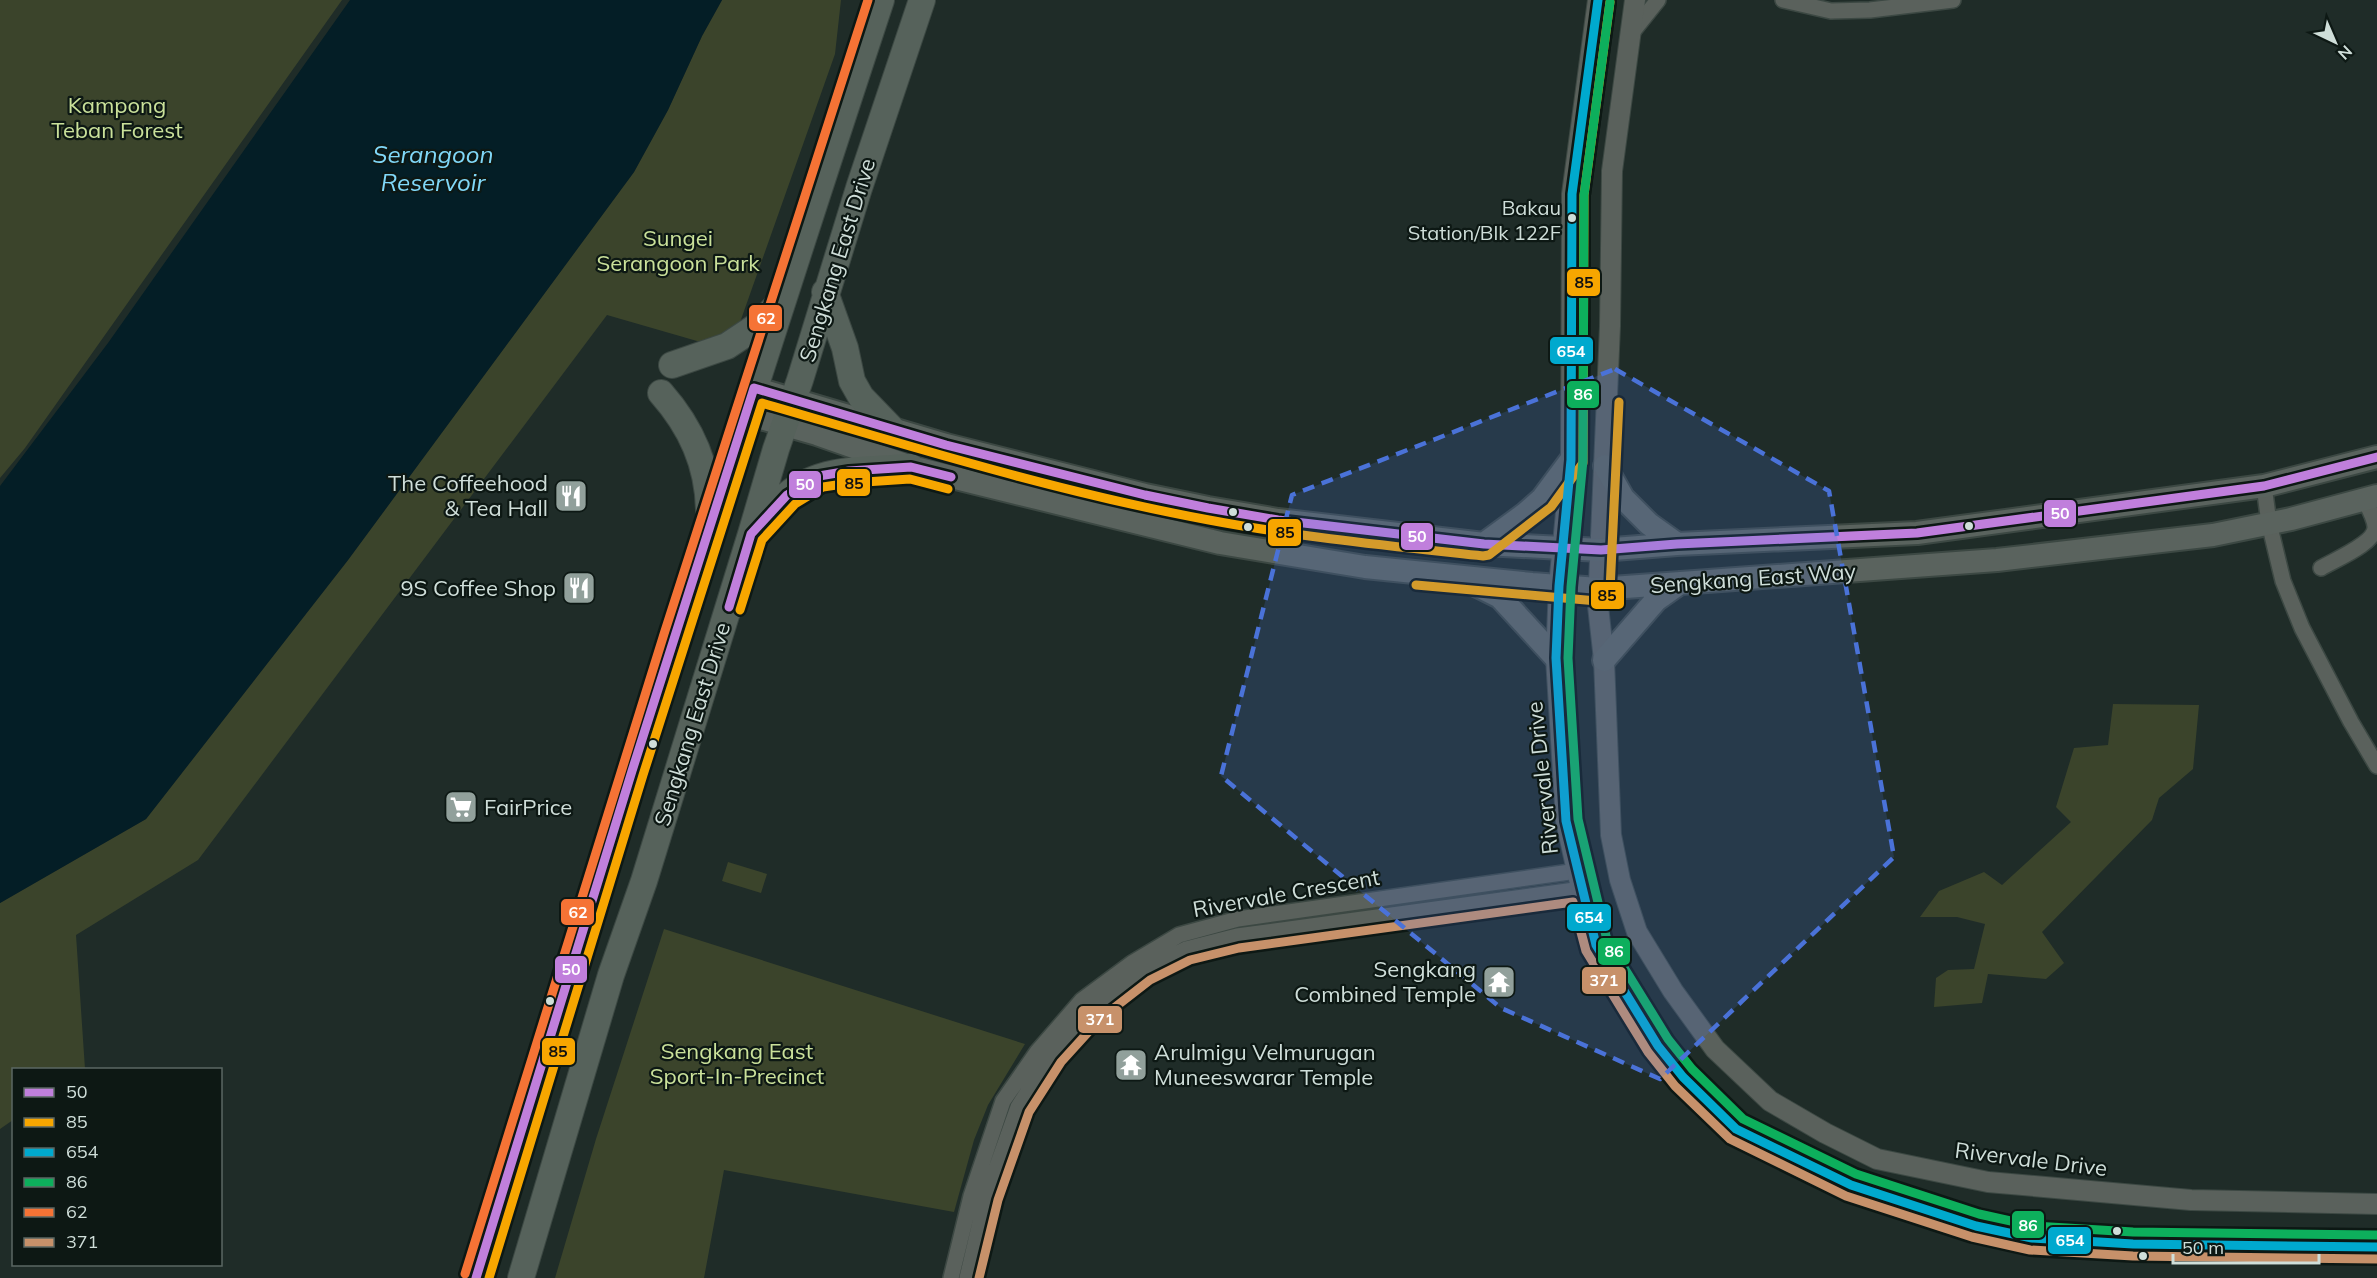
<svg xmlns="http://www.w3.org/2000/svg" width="2377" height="1278" viewBox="0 0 2377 1278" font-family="Mulish,sans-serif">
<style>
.green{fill:#3b442b}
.water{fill:#041e26}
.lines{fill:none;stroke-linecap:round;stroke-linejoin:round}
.minor-casing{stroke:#3c4843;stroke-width:18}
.tertiary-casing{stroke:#3c4843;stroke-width:22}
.secondary-casing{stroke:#3c4843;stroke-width:26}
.primary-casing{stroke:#3c4843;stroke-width:28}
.minor{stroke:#5a615c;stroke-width:15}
.tertiary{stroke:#5a615c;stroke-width:20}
.secondary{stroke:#5a635e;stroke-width:22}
.primary{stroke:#56625b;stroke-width:26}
.bus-1-casing{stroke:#0d1814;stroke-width:14}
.bus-2-casing{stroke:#0d1814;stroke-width:14}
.bus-3-casing{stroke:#0d1814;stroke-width:14}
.bus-4-casing{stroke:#0d1814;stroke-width:14}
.bus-5-casing{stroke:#0d1814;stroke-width:14}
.bus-6-casing{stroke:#0d1814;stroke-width:14}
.bus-1{stroke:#c07fdc;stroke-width:9}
.bus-2{stroke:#f7a600;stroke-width:9}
.bus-3{stroke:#00a9ce;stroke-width:9}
.bus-4{stroke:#0daf5c;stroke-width:9}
.bus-5{stroke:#f57335;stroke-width:9}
.bus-6{stroke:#c7916a;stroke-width:9}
.marked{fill:#4a72d8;fill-opacity:0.2;stroke:#4a72d8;stroke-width:4.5;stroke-dasharray:12 8;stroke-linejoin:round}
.bus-dot{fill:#cfded9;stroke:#0d1814;stroke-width:2}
.labels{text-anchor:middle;stroke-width:4.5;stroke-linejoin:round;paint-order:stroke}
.bus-label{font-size:20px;fill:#cfded9;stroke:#0d1814;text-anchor:end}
.park-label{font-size:22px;fill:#cae19a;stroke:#0d1814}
.street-label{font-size:22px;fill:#cfded9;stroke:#0d1814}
.poi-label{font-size:22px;fill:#cfded9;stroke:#0d1814;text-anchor:end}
.water-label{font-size:24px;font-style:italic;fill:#80d8f8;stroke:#0d1814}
.line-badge{stroke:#0d1814;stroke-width:2}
.badge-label{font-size:16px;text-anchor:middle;font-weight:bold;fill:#fff}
.pale-badge-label{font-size:16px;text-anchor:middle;font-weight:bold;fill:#111}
</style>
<rect width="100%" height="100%" fill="#1f2c28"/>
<!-- green -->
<path class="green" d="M0 0H342L25 448 0 478Z
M722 0H841L835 54 732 345 697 341 607 315 198 860 76 935 85 1069 14 1070 13 1120 0 1129V903L146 819 348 560 634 172 668 110 702 36Z
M2113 704 2199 705 2193 769 2159 798 2152 820 2042 932 2064 963 2046 979 1988 974 1982 1003 1934 1007 1936 978 1948 970 1974 969 1985 924 1957 917H1920L1939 891 1984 872 2002 885 2071 822 2056 807 2074 748 2108 745Z
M728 862 767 874 761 893 722 881Z
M664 929 1025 1044 988 1105 974 1140 954 1212 724 1170 704 1278H555L596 1139Z"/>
<!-- water -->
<path class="water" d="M350 0H722L702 36 668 110 634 172 348 560 146 819 0 903V486L108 343Z"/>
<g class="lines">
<!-- minor casing -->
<g class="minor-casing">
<path id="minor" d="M1783 0 1831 11 1870 10 1953 0
M1630 35 1658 0
M2264 486 2269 523 2283 581 2302 628 2351 722 2377 766
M2321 568C2334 560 2377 543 2375 526 2374 517 2368 507 2364 499
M951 1278 971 1196 1003 1101 1037 1052 1082 1000 1132 963 1179 935 1238 919 1577 871
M967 1278 986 1197 1018 1107 1051 1055 1093 1009 1144 970 1186 949 1237 936 1582 889"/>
</g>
<!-- tertiary casing -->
<g class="tertiary-casing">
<path id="tertiary" d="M1598 0 1572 194 1571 460 1559 586 1556 658 1566 821 1577 871 1596 945 1658 1046 1683 1077 1736 1129 1851 1185 1976 1226 2032 1238 2133 1244 2377 1247
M1635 0 1612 171 1610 326 1598 606 1604 660 1611 835 1620 880 1637 932 1673 991 1715 1049 1770 1101 1825 1133 1877 1159 1988 1182 2191 1200 2377 1204"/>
</g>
<!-- secondary casing -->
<g class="secondary-casing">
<path id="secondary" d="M754 388 946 445 1145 495 1208 508 1278 520 1484 544 1601 550 1677 544 1917 533 2264 486 2377 457
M747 414 817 434 911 467 1220 543 1365 567 1532 584 1598 589 1997 560 2213 535 2291 519 2377 496
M1605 466 1623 498 1649 524 1677 544
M1484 544 1525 514 1542 499 1571 460
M1474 584 1500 597 1556 658
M1604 660 1656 600 1680 583"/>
</g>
<!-- primary casing -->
<g class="primary-casing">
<path id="primary" d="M825 292 845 348 852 381 861 397 891 428
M672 365 727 346 760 324 779 303
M661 393C691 427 708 464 709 510
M756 530C766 519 775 505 787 495 821 466 869 470 911 467
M476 1278C607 851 741 424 881 0
M521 1278 611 975 644 881 751 534 776 449 800 380 859 188 922 0"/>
</g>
<!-- minor -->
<use href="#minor" class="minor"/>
<!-- tertiary -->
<use href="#tertiary" class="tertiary"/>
<!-- secondary -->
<use href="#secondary" class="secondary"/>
<!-- primary -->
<use href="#primary" class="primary"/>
<!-- bus-1 casing -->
<g class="bus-1-casing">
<path id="bus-1" d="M729 607 751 534 787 495 819 476 849 471 911 467 951 477
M476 1278 632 771 754 388 946 445 1145 495 1208 508 1278 520 1484 544 1601 550 1677 544 1917 533 2264 486 2377 457"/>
</g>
<!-- bus-2 casing -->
<g class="bus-2-casing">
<path id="bus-2" d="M1416 585 1597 601 1606 598 1610 590 1619 402
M740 610 762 540 795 504 823 487 850 483 910 479 948 489
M489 1278 643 775 762 403C910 446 1057 492 1209 520 1299 537 1391 546 1483 556L1489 555 1551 507 1583 463 1584 195 1610 2"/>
</g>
<!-- bus-3 casing -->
<g class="bus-3-casing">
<path id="bus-3" d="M1598 0 1572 194 1571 460 1559 586 1556 658 1566 821 1596 945 1658 1046 1683 1077 1736 1129 1851 1185 1976 1226 2032 1238 2133 1244 2377 1247"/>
</g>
<!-- bus-4 casing -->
<g class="bus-4-casing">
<path id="bus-4" d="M1610 2 1584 195 1583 460 1571 587 1568 658 1578 819 1607 940 1668 1039 1692 1069 1743 1119 1856 1174 1979 1214 2034 1226 2133 1232 2377 1235"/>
</g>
<!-- bus-5 casing -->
<g class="bus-5-casing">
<path id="bus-5" d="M465 1274 664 634 868 0"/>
</g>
<!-- bus-6 casing -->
<g class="bus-6-casing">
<path id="bus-6" d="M979 1278 998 1200 1029 1112 1061 1062 1101 1018 1150 980 1190 960 1239 948 1573 902 1586 951 1648 1052 1675 1086 1730 1139 1846 1196 1972 1237 2030 1250 2133 1256 2377 1259"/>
</g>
<!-- bus-1 -->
<use href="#bus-1" class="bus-1"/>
<!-- bus-2 -->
<use href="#bus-2" class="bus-2"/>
<!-- bus-3 -->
<use href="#bus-3" class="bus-3"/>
<!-- bus-4 -->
<use href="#bus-4" class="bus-4"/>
<!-- bus-5 -->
<use href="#bus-5" class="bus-5"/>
<!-- bus-6 -->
<use href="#bus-6" class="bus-6"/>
</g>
<!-- marked area -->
<path class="marked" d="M1615 369 1829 491 1894 857 1660 1079 1501 1008 1221 776 1292 495Z"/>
<!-- icons -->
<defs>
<g id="restaurant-square" transform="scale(1.725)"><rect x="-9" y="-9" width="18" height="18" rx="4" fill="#91a09b" stroke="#0d1814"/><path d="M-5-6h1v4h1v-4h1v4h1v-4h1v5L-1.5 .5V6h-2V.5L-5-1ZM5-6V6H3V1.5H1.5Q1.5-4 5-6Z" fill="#fff"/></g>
<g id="supermarket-square" transform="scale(1.725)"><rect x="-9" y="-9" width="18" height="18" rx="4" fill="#91a09b" stroke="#0d1814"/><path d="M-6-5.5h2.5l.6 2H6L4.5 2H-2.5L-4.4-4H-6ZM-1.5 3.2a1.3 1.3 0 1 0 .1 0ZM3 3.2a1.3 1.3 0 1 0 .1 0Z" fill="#fff"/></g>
<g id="temple-square" transform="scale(1.725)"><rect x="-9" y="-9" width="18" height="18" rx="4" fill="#91a09b" stroke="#0d1814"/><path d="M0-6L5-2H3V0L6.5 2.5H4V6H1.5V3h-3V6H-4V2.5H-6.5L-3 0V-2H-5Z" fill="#fff"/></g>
</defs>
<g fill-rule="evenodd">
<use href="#restaurant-square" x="571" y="496"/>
<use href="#restaurant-square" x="579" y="588"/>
<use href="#supermarket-square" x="461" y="807"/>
<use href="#temple-square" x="1499" y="982"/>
<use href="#temple-square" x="1131" y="1065"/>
</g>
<!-- markers -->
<g class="bus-dot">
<circle cx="1572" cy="218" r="5"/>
<circle cx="1233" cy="512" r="5"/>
<circle cx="1969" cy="526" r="5"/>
<circle cx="1248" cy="527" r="5"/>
<circle cx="653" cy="744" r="5"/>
<circle cx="550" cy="1001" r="5"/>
<circle cx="2117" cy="1231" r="5"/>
<circle cx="2143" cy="1256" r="5"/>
</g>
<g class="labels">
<!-- bus labels -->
<g class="bus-label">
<text x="1561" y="215">Bakau<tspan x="1561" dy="25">Station/Blk 122F</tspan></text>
</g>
<!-- park labels -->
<g class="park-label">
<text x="117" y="113">Kampong<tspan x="117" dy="25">Teban Forest</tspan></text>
<text x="678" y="246">Sungei<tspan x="678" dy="25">Serangoon Park</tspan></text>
<text x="737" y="1059">Sengkang East<tspan x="737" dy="25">Sport-In-Precinct</tspan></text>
</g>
<!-- street labels -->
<g class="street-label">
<text transform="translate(837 260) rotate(-73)" y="8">Sengkang East Drive</text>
<text transform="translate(1753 578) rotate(-4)" y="8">Sengkang East Way</text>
<text transform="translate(692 724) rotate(-73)" y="8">Sengkang East Drive</text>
<text transform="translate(1542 778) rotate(-96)" y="8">Rivervale Drive</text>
<text transform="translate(1286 893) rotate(-10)" y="8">Rivervale Crescent</text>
<text transform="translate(2031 1159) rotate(7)" y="8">Rivervale Drive</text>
</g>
<!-- poi labels -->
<g class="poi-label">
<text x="548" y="491">The Coffeehood<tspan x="548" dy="25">&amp; Tea Hall</tspan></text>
<text x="556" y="596">9S Coffee Shop</text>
<text x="484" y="815" text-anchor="start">FairPrice</text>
<text x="1476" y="977">Sengkang<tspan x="1476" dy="25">Combined Temple</tspan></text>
<text x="1154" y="1060" text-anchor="start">Arulmigu Velmurugan<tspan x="1154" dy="25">Muneeswarar Temple</tspan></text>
</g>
<!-- water labels -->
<g class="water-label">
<text x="433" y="163">Serangoon<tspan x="433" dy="28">Reservoir</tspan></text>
</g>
</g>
<g class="line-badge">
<rect x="1566" y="268" width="35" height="29" rx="6" fill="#f7a600"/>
<rect x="748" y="304" width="35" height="28" rx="6" fill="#f57335"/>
<rect x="1549" y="336" width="45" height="29" rx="6" fill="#00a9ce"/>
<rect x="1566" y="380" width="34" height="29" rx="6" fill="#0daf5c"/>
<rect x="836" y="468" width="35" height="29" rx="6" fill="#f7a600"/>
<rect x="788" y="470" width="34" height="29" rx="6" fill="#c07fdc"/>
<rect x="2043" y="499" width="34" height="29" rx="6" fill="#c07fdc"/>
<rect x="1267" y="518" width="35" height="29" rx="6" fill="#f7a600"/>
<rect x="1400" y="522" width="34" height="29" rx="6" fill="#c07fdc"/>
<rect x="1590" y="581" width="35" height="29" rx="6" fill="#f7a600"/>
<rect x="560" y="898" width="35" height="28" rx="6" fill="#f57335"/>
<rect x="1566" y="903" width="46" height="29" rx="6" fill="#00a9ce"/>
<rect x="1597" y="937" width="34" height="29" rx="6" fill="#0daf5c"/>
<rect x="554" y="955" width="34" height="29" rx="6" fill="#c07fdc"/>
<rect x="1581" y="966" width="46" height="29" rx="6" fill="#c7916a"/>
<rect x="1077" y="1005" width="46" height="29" rx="6" fill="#c7916a"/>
<rect x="541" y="1037" width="35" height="29" rx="6" fill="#f7a600"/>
<rect x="2011" y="1210" width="34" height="29" rx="6" fill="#0daf5c"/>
<rect x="2047" y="1226" width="45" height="29" rx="6" fill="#00a9ce"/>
</g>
<g class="badge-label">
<text x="766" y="324">62</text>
<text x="1571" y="357">654</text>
<text x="1583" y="400">86</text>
<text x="805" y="490">50</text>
<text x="2060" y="519">50</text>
<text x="1417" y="542">50</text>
<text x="578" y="918">62</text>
<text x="1589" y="923">654</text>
<text x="1614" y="957">86</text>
<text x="571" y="975">50</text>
<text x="1604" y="986">371</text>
<text x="1100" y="1025">371</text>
<text x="2028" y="1231">86</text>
<text x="2070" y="1246">654</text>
</g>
<g class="pale-badge-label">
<text x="1584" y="288">85</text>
<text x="854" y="489">85</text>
<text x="1285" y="538">85</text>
<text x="1607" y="601">85</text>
<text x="558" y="1057">85</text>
</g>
<!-- legend -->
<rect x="12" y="1068" width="210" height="198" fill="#0d1814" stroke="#5b6763" stroke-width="1.5"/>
<rect x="24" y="1088" width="30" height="9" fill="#c07fdc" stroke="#5b6763" stroke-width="1.5"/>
<text x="66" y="1098" font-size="18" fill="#cfded9">50</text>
<rect x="24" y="1118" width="30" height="9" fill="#f7a600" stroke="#5b6763" stroke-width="1.5"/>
<text x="66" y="1128" font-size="18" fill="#cfded9">85</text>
<rect x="24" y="1148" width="30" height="9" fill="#00a9ce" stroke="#5b6763" stroke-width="1.5"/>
<text x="66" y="1158" font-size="18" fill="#cfded9">654</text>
<rect x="24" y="1178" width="30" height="9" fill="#0daf5c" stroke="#5b6763" stroke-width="1.5"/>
<text x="66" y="1188" font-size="18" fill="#cfded9">86</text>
<rect x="24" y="1208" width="30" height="9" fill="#f57335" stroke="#5b6763" stroke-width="1.5"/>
<text x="66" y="1218" font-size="18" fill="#cfded9">62</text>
<rect x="24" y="1238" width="30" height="9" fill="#c7916a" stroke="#5b6763" stroke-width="1.5"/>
<text x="66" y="1248" font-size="18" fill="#cfded9">371</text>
<!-- north arrow -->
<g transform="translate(2335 42) rotate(136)" stroke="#0d1814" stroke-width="4.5" paint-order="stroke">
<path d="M0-4.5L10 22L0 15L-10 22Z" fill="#cfded9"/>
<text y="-9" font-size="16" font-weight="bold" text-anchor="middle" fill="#cfded9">N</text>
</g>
<!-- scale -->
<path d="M2173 1254v9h146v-9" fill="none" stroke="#cfded9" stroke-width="3"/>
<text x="2182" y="1254" font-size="18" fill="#cfded9" stroke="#0d1814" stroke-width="4.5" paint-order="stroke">50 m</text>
</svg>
